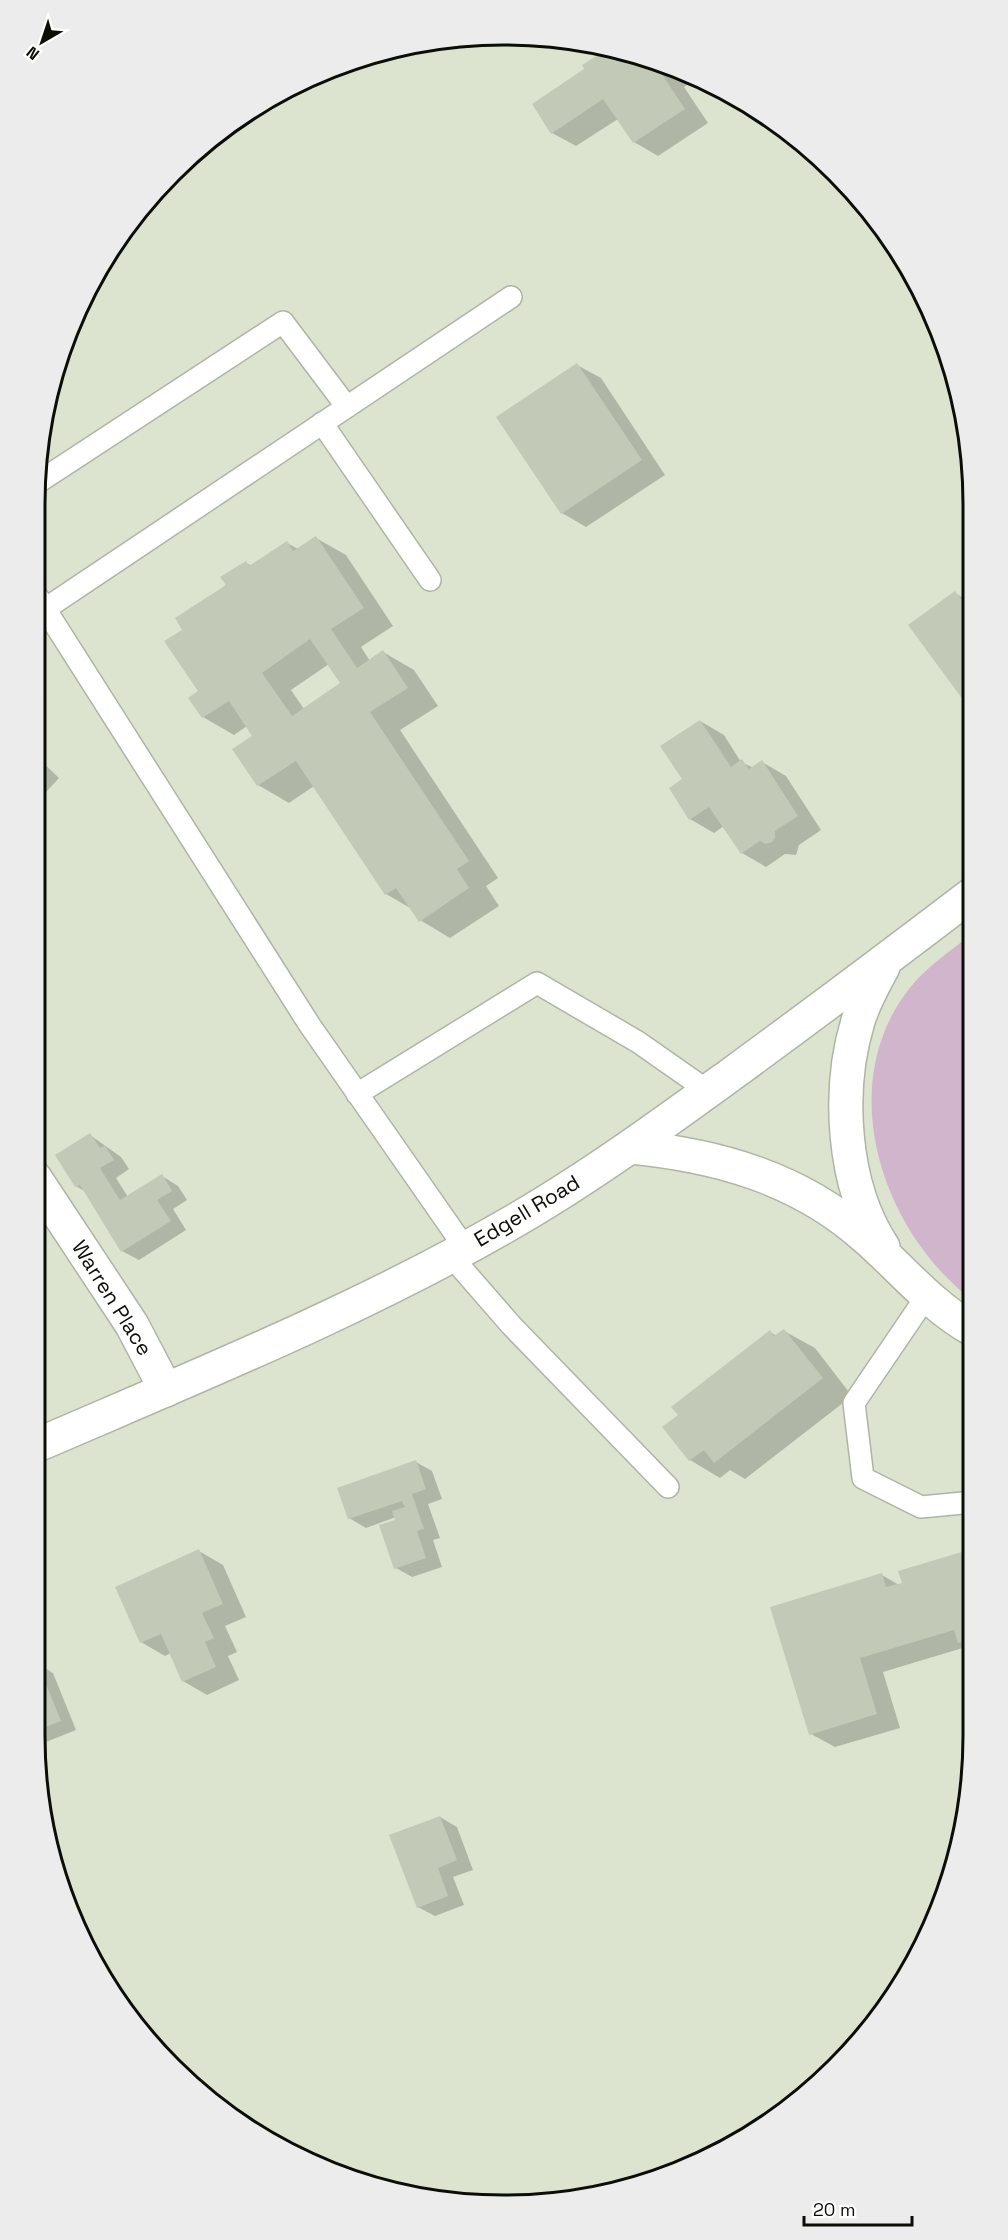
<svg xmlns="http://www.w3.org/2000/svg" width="1008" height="2240" viewBox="0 0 1008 2240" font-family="'Space Grotesk',sans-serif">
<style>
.green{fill:#d1b5cc}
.shadow{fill:#0003;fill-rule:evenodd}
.building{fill:#c2c9b6;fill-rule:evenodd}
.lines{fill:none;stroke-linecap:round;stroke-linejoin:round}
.service-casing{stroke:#aeb5a3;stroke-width:24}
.minor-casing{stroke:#aeb5a3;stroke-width:36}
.secondary-casing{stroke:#aeb5a3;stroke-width:36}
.service{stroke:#fff;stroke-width:21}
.minor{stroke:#fff;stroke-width:33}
.secondary{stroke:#fff;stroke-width:33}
.labels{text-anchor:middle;stroke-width:5;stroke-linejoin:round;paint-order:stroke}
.street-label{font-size:21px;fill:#0b0e07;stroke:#fff}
.rim{fill:none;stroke:#0b0e07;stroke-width:3}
</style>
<rect width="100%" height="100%" fill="#dce4d0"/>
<!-- green -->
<path class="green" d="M971 935 972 1300C882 1231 833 1086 909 989 925 968 950 951 971 935Z"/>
<!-- shadow -->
<path class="shadow" d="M611 48 682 71 690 83 684 87 708 123 658 156 634 142 618 119 576 146 552 133 586 70 584 66Z
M577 365 601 378 665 475 586 527 562 513 498 417Z
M316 538 346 555 393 626 361 647 370 661 383 652 414 670 438 706 400 730 498 878 486 886 499 906 450 938 420 920 412 909 386 894 314 786 289 803 258 785 234 749 254 736 247 726 234 735 203 717 190 698 200 692 184 630 246 563 252 566 287 543 298 549ZM329 664 342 683 304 709 291 690Z
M955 593 970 602V701L962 696Z
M700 721 724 735 741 762 754 768 762 762 786 776 821 830 799 845 796 855 785 854 766 867 742 853 724 826 714 833 690 819 685 780Z
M35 755 59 778 35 804Z
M90 1135 121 1157 129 1169 116 1178 128 1197 162 1176 178 1186 187 1200 173 1209 186 1230 139 1260 122 1251 86 1192 76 1186Z
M784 1331 815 1348 852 1396 745 1479 730 1470 720 1478 690 1460 680 1416 770 1332 777 1336Z
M416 1462 432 1471 442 1499 428 1504 440 1538 433 1540 442 1567 412 1577 396 1568V1517L366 1528 349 1518Z
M199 1551 223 1565 246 1617 225 1626 237 1652 228 1656 239 1680 207 1695 183 1681 171 1653 165 1656 141 1642Z
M973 1551V1651L966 1647 883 1672 900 1728 835 1747 811 1734 882 1575 899 1585 904 1584 900 1572Z
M37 1663 53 1673 76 1730 36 1746 35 1664Z
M440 1817 457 1827 473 1870 453 1877 464 1905 435 1916 418 1907Z"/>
<!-- building -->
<path class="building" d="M609 48 664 64 667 69 661 73 685 109 633 143 603 99 551 134 532 104 584 69 582 65Z
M577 363 642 460 561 514 496 417Z
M316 536 364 608 331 629 357 668 383 650 408 688 370 712 469 861 457 869 469 888 419 922 396 888 385 895 296 761 257 786 232 749 252 736 229 701 202 718 188 698 198 691 164 641 182 630 175 618 226 585 220 577 246 561 249 566 287 541 293 551ZM310 639 340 683 292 716 262 673Z
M955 591 970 611V691L961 697 908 625Z
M700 720 731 767 742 759 749 769 762 760 798 816 775 831V838L772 842 766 844 760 841 741 854 709 807 689 820 669 788 682 779 660 746Z
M35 759 44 768 35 778Z
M90 1133 100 1148 105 1146 114 1160 100 1168 120 1200 162 1174 172 1191 157 1200 171 1221 121 1252 80 1185 75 1187 55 1155Z
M784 1329 823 1378 714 1463 704 1450 689 1461 662 1427 678 1415 671 1407 770 1330 774 1336Z
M416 1460 426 1489 412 1494 424 1529 417 1531 426 1558 394 1569 379 1525 395 1520 392 1511 405 1507 402 1501 348 1519 337 1488Z
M199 1549 223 1604 202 1613 214 1638 205 1642 216 1667 182 1682 161 1634 140 1643 115 1587Z
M972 1549 973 1639 958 1643 954 1630 860 1658 877 1714 809 1735 770 1607 882 1573 886 1587 902 1583 898 1571Z
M37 1662 61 1721 35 1731V1663Z
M440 1816 457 1860 438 1868 448 1896 417 1908 389 1835Z"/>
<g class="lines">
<!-- service casing -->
<g class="service-casing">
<path id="service" d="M322 423 430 580
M37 483 283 322 347 407
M35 593 309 1024 465 1248
M45 609 511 297
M357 1094 537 983 638 1042 708 1091
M451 1256 511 1325 668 1487
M926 1297 854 1403 863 1478 921 1507 973 1502"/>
</g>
<!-- minor casing -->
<g class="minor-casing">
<path id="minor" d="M35 1178 132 1325 166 1390"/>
</g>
<!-- secondary casing -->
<g class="secondary-casing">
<path id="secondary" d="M883 967C874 984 864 1001 858 1021 837 1090 842 1185 883 1247
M630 1147C716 1155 799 1178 865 1237 901 1268 930 1305 972 1329
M35 1446C197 1376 363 1309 516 1220 590 1177 660 1126 729 1076 811 1016 891 956 971 895"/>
</g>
<!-- service -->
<use href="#service" class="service"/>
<!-- minor -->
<use href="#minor" class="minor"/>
<!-- secondary -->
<use href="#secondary" class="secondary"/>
</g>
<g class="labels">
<!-- street labels -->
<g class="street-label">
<text transform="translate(527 1211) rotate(-31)" y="7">Edgell Road</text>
<text transform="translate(112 1298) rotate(58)" y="7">Warren Place</text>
</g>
</g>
<!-- crop -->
<path d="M0 0H1008V2240H0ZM504 45H504A459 459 0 0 1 963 504V1736A459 459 0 0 1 504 2195H504A459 459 0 0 1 45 1736V504A459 459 0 0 1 504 45Z" fill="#ebeceb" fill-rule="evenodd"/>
<path class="rim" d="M504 45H504A459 459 0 0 1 963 504V1736A459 459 0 0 1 504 2195H504A459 459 0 0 1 45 1736V504A459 459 0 0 1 504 45Z"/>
<!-- north arrow -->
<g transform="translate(42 42) rotate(219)" stroke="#ffffff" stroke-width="4.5" paint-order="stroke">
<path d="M0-4.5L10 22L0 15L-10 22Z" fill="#0b0e07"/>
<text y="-9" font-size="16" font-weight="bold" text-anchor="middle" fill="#0b0e07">N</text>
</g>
<!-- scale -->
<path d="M804 2216v9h108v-9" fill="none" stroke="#0b0e07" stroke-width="3"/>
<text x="813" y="2216" font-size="18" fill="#0b0e07" stroke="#ffffff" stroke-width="4.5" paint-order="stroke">20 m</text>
</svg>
